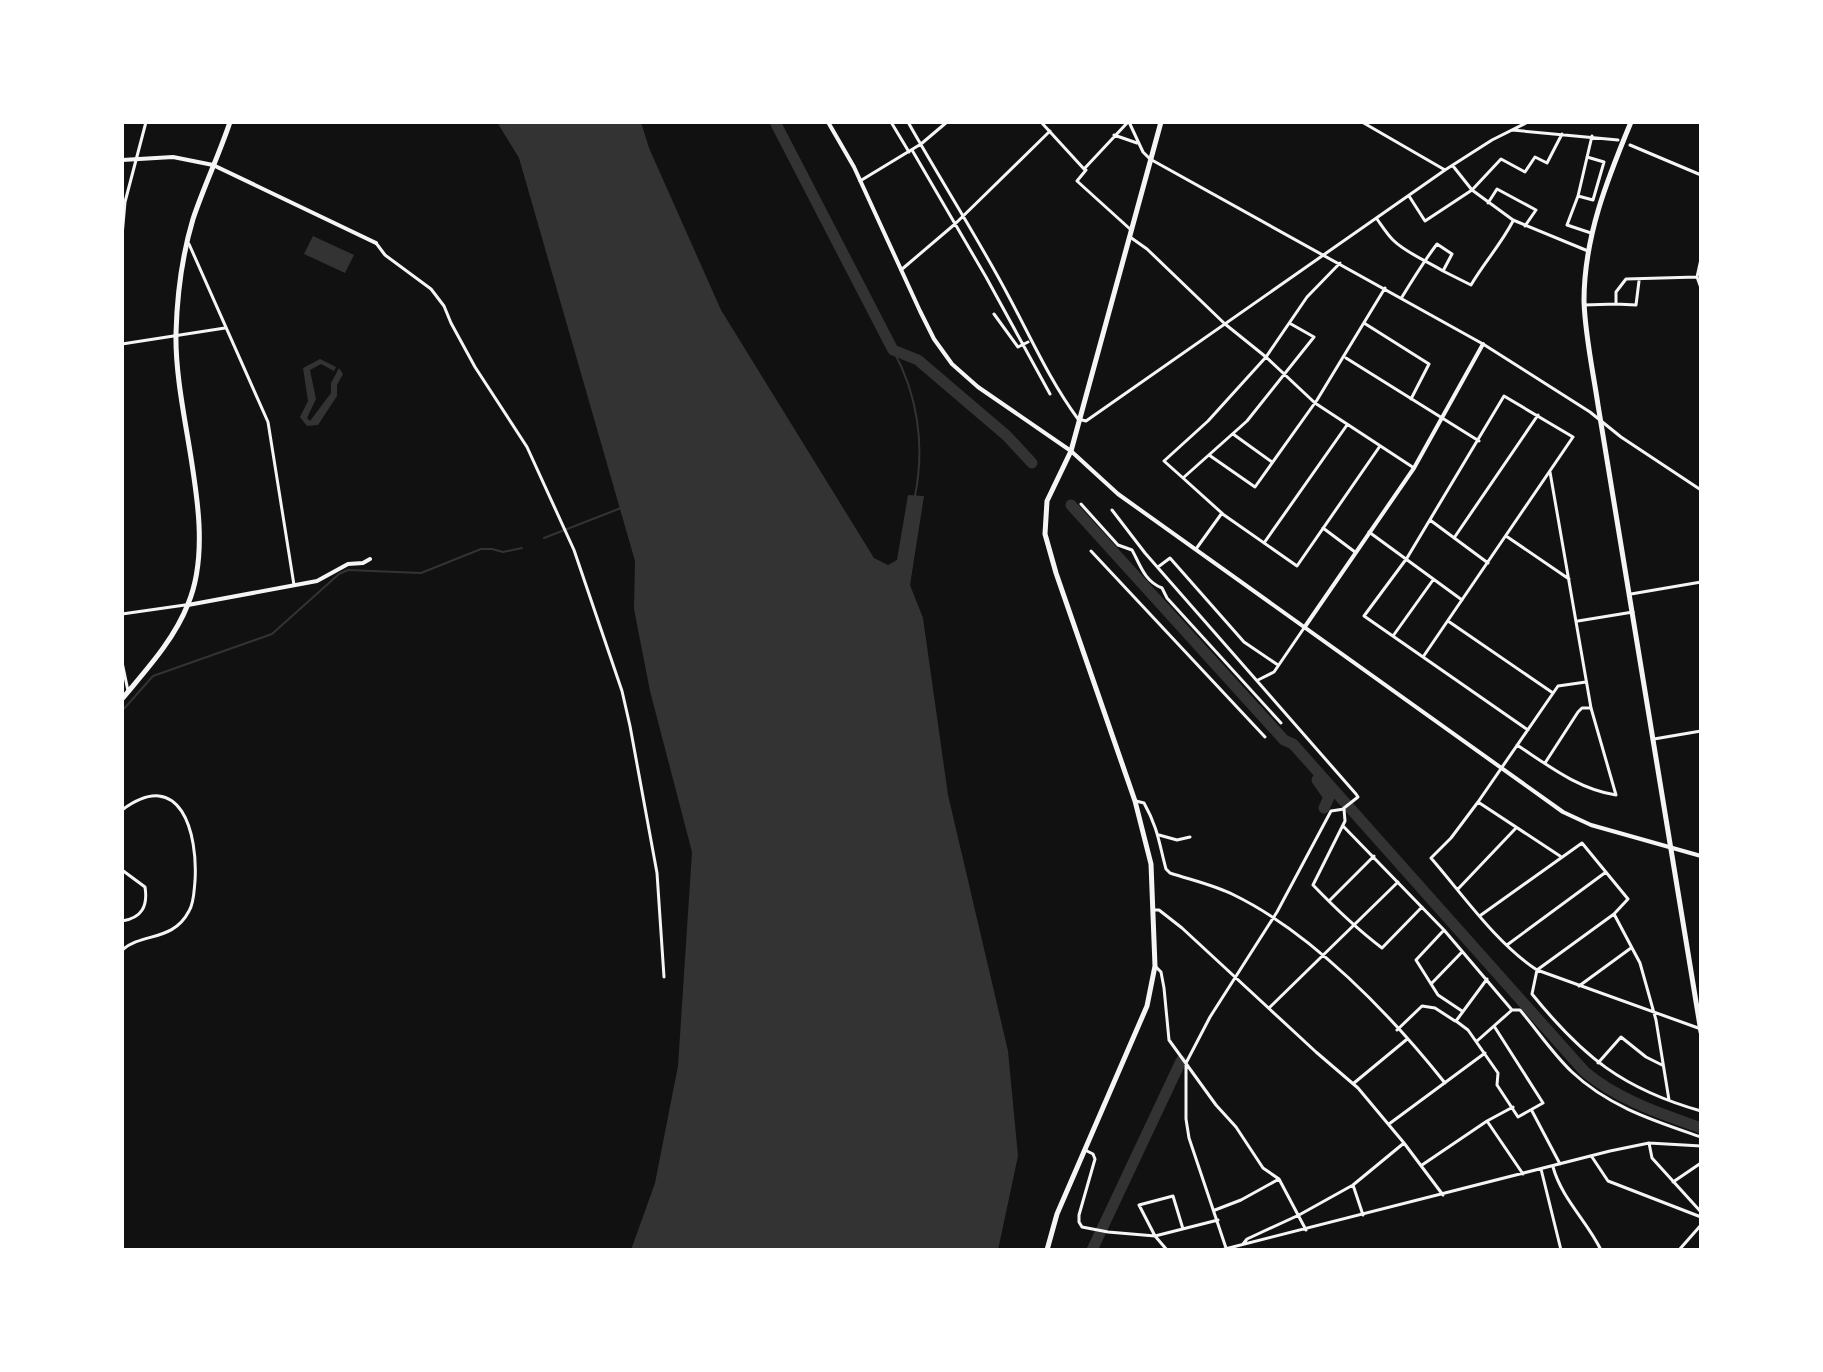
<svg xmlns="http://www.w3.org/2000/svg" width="1823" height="1372" viewBox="0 0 1823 1372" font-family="'Public Sans',sans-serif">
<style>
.water{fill:#333}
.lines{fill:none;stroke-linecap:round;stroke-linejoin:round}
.stream{stroke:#333;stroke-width:2}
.river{stroke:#333;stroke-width:11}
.minor{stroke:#f5f5f5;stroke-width:3}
.tertiary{stroke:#f5f5f5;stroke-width:4}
.secondary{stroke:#f5f5f5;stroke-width:5}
.primary{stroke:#f5f5f5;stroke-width:5}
</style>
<rect width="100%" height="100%" fill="#111"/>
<!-- water -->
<path class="water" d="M497 122H641L649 148 721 310 874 558 888 565 897 560 908 495 924 496 910 585 923 618 948 795 1008 1051 1018 1156 998 1250H631L655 1183 678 1066 692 852 650 691 634 609 635 561 519 158Z
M313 236 354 255 345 273 304 254Z
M320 359 336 367 334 371 321 364 310 370 316 399 307 418 310 421 331 393V383L339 368 343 374 337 385V396L318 425 307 426 300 417 308 401 303 368Z"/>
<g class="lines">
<!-- stream -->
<path class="stream" d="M893 350C918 395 925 446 915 496
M544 538 621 508
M122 711 153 676 272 634 339 574 348 570 421 573 481 549H492L503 552 522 548"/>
<!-- river -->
<path class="river" d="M775 122 893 350 918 360 1007 436 1032 463
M1071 505 1284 740 1293 744 1585 1072C1619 1100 1659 1113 1701 1128
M1317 780 1329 797 1324 808
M1092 1250 1181 1061"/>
<!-- minor -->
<path class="minor" d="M891 122 909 152
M908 122C941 181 978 238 1009 297 1031 338 1050 381 1078 419L1086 421 1445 170 1492 140 1528 122
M1041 122 1084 169
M1128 122 1084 169 1086 170 1077 181 1130 229
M1129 122 1143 152 1150 159 1483 344 1590 412 1621 437 1701 490
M1362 122 1445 170
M1512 130 1618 140
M1114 135 1137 143
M1630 145 1701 175
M912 150 986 277 1050 394
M1453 166 1472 190 1513 220 1588 251
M860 181 921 144 947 122
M1409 196 1425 221 1472 190 1501 159 1525 172 1535 157 1547 163 1562 134
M1578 196 1593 200 1604 162 1587 157
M1488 203 1497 189 1536 210 1525 226
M1377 219C1382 226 1387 234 1393 240 1406 253 1427 261 1443 271L1452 254 1437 244C1424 261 1413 279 1402 297
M1591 233 1567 225 1578 196 1592 136
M122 236 125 202 146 122
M1130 237 1147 249 1225 324 1266 357 1315 403 1414 468
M376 243 385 255 431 289 444 306 451 323 475 367 527 447 574 550 622 691 630 726 657 873 664 977
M189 244 268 422 294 585
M1701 259 1697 277 1701 288
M901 270 955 224 1050 131
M1443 271 1471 285C1484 263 1501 244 1513 221
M1616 304 1636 305 1639 281
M1584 305 1616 304V292L1626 279 1697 277
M994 314 1018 347 1028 342
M1364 323 1429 364 1411 399
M1291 324 1314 337 1247 421 1183 478 1224 515 1297 566 1380 446
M122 344 225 328
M1346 358 1479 441
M1233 434 1272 462
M1209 455 1255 487 1317 400 1385 288
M1183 478 1164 461 1208 421 1266 357 1307 297 1340 263
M1081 504 1118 545 1132 550C1140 564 1144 581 1162 588L1167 598 1281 723
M1112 510 1145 553 1356 794 1358 797 1344 808
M1430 520 1488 563
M1323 528 1355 552
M1369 532 1462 600
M1506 536 1569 579
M1454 538 1538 415
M1264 543 1347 425
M1196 549 1222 513
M1091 551 1265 737
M1158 567 1170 558 1244 642 1278 665
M1631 594 1701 582
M122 614 185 605
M1448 621 1553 693
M1578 621 1633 612
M1393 636 1433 580
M1423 657 1573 437 1504 396 1407 558 1364 616 1528 730
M122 662 128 691
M1258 680 1274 672 1304 628
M1586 682 1558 686 1478 802 1451 838 1431 858C1463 895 1497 944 1537 970L1701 1029
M1654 739 1701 731
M1517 745C1549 766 1578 789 1616 795L1591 708 1550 472
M1545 763 1578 712 1582 708H1591
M1136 801 1144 803C1158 828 1159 843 1166 869L1170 873C1191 880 1214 885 1234 895 1312 933 1391 1015 1445 1083
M1478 802 1560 856
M122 810C181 766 198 834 195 881 194 891 194 903 189 911 173 942 143 932 122 950
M1343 826 1444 930 1512 1010H1520C1537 1030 1553 1054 1572 1072 1609 1107 1655 1121 1701 1137
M1159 835 1177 840 1190 837
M122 870 145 887C148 906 142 918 122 921
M1458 889 1516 828
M1329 901 1374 856
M1154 910H1159L1182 928 1316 1052 1358 1088 1404 1143 1443 1195
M1614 914 1640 963 1656 1020 1669 1100
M1481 915 1582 843 1628 899 1614 914 1537 970 1532 994C1583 1057 1623 1089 1701 1111
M1444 930 1416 960 1438 995 1462 1011
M1507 945 1606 872
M1156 967 1161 972 1164 988 1169 1040 1216 1105 1236 1127 1263 1168 1279 1179 1306 1230
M1487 979 1456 1021 1468 1030 1498 1073 1497 1085 1518 1117 1543 1103 1494 1026
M1431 984 1462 952
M1579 986 1631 948
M1269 1008 1398 882
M1397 1030 1422 1006 1435 1008 1455 1021
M1477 1041 1512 1010
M1598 1063 1621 1037 1646 1057 1662 1065
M1354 1083 1406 1040
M1532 1111 1560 1164
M1487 1121 1523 1174
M1389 1124 1485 1053
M1649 1143 1652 1158 1701 1212
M1085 1150 1093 1154 1095 1159 1079 1215V1222L1082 1227 1108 1232 1155 1236 1167 1250
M1592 1157 1608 1181 1701 1217
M1422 1165 1487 1121 1513 1107
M1553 1167C1562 1199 1587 1221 1601 1250
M1541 1169 1561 1250
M1673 1182 1701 1163
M1353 1185 1363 1215
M1215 1210 1241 1200 1279 1179
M1183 1229 1173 1196 1139 1205 1155 1236 1218 1220
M1243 1244 1247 1239 1299 1215 1353 1185 1404 1143
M1226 1248 1189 1138 1186 1119V1063L1210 1017 1277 912 1331 811 1344 809 1345 821 1313 885C1335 908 1357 929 1382 948L1422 907
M1221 1250 1610 1151 1649 1143 1701 1146
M1679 1250 1701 1225"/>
<!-- tertiary -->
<path class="tertiary" d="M828 122 854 167 920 311 934 339 952 364 978 387 1071 451 1118 494 1563 812 1591 825 1701 856
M122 160 173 157 213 165 376 243
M188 605 317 581 348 564 363 563 370 559
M1304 628 1414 468 1483 344"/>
<!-- secondary -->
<path class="secondary" d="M122 699C146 670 174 640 188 604 220 528 174 417 176 333 177 295 182 256 193 219 204 186 219 155 230 122
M1047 1250 1057 1214 1147 1006 1155 966 1151 864 1135 801 1056 573 1045 534 1047 501 1071 451 1161 122"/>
<!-- primary -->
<path class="primary" d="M1631 122C1607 180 1584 237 1584 301 1585 335 1593 371 1598 405L1701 1032"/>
</g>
<!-- border -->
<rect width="1823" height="1372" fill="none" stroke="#ffffff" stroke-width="248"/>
</svg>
